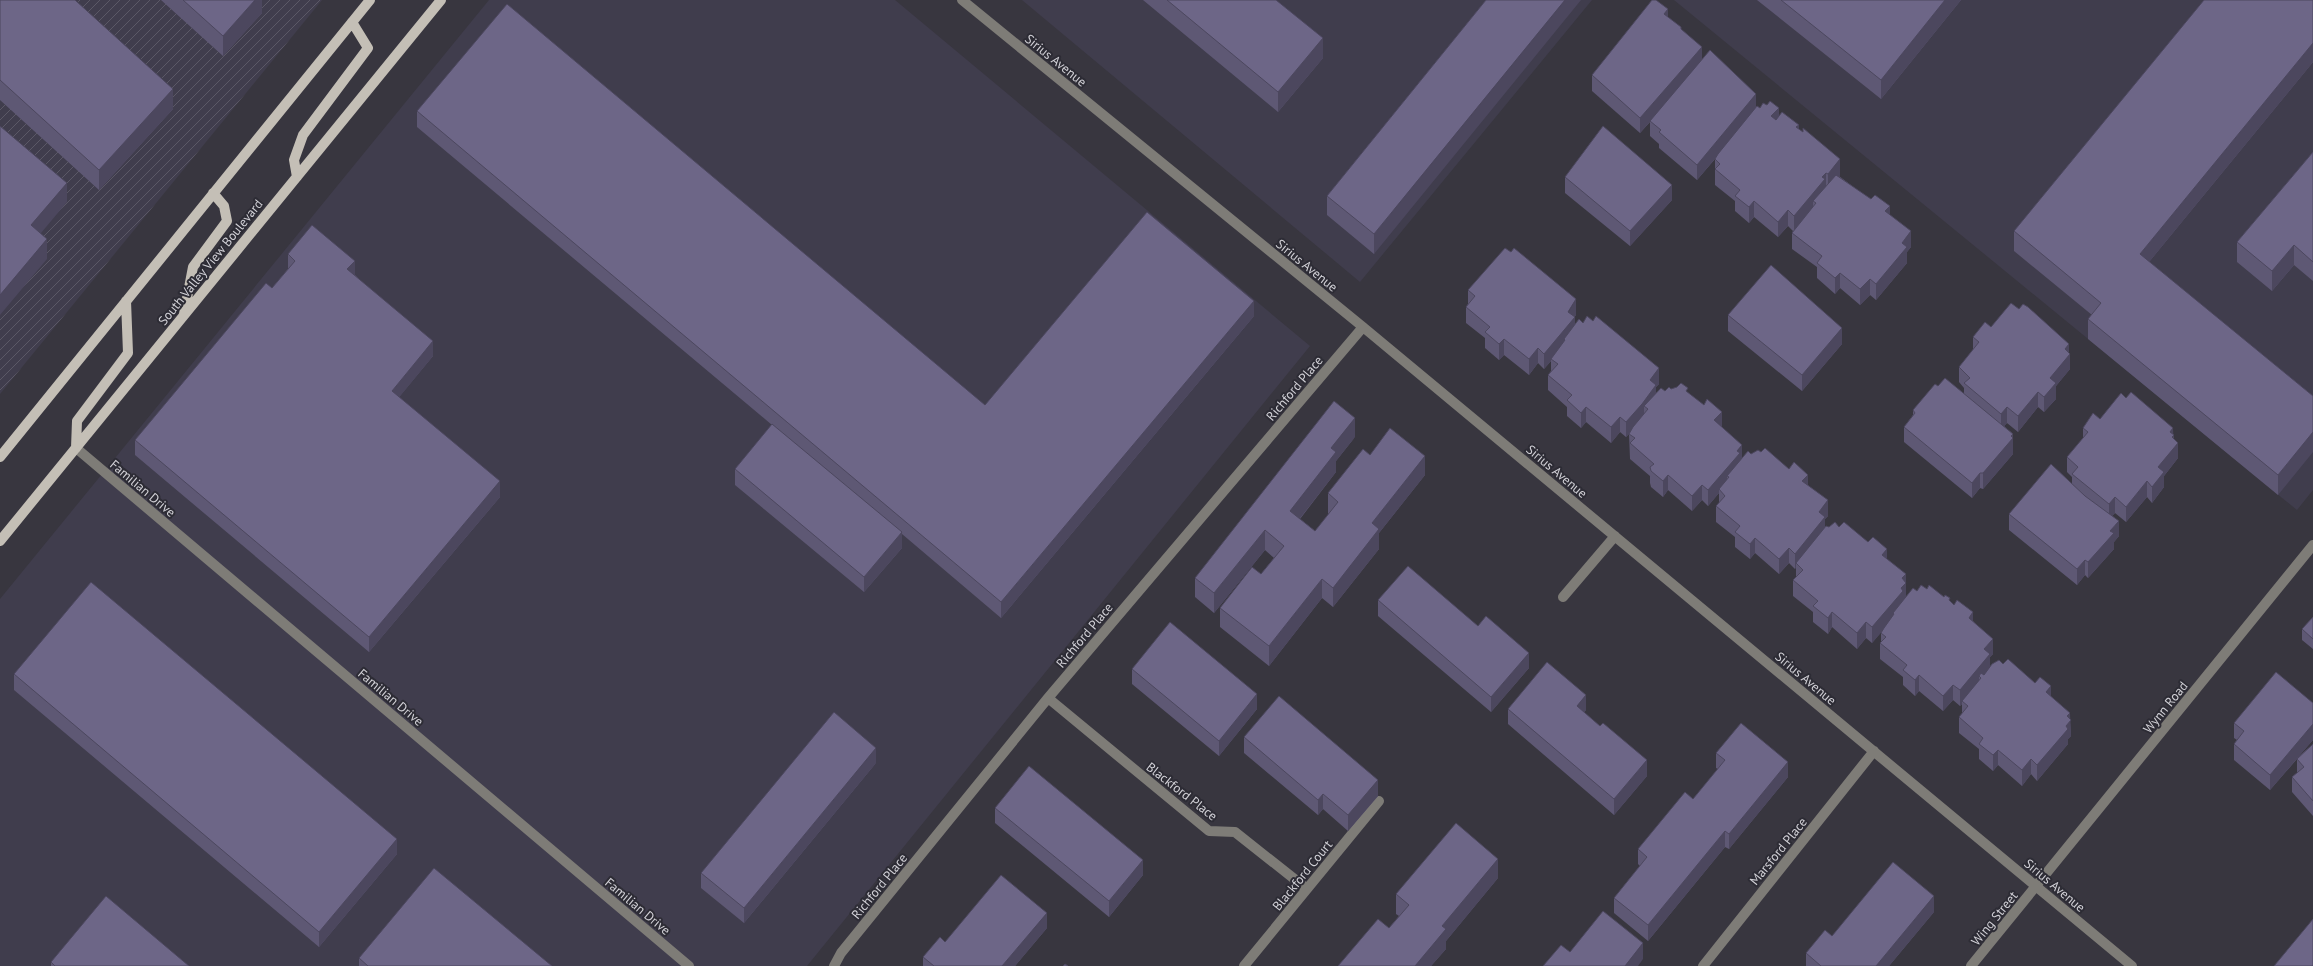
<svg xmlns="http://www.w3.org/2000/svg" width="2313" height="966" viewBox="0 0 2313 966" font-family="'PT Sans',sans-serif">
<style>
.built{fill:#403d4d}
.industrial{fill:url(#industrial-furrows)}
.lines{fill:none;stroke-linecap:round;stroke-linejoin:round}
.minor{stroke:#7e7c77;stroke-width:10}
.major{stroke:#c4bfb6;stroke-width:10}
.wall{fill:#5e5874}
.shaded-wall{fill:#4c475e}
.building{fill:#6d6687;stroke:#4c475e}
.labels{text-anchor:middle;stroke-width:4;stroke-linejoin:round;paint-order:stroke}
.street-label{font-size:13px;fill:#d2d1d7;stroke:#2d2c35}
</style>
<defs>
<pattern id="industrial-furrows" width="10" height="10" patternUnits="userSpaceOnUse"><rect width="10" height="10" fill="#403d4d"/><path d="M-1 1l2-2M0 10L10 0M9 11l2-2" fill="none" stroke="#5b5866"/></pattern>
</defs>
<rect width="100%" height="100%" fill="#38363f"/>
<!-- built -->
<path class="built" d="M489 0H895L1310 346 807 966H0V599Z
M1022 0H1592L1360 282Z
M1674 0H2313V490L2297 510Z"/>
<!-- industrial -->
<path class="industrial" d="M0 0H322L0 394Z"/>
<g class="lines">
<!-- minor -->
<path class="minor" d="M962 0 1363 327 2132 966
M76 448 689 966
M1563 597 1615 536
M1048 698 1209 831 1235 832 1307 889
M834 966 841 953 1048 698 1363 327
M1244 966 1379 801
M1703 966 1874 751
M1971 966 2313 545"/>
<!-- major -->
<path class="major" d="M297 177 294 160 303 135 368 48 352 22
M184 314 193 267 227 221 224 206 213 193
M76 448 77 421 128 353 126 301
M0 457 370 0
M0 541 441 0"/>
</g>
<!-- wall -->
<path class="wall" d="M0 0 173 109 99 190 0 100Z
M161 0H262V13L223 56Z
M1143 0H1276L1323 58 1278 112Z
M1486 0 1374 254 1327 215V196Z
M1757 0H1961L1881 99Z
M2313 0V62L2149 262 2313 396 2278 495 2088 339V319L2092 315 2014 251V231Z
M1668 17 1681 29 1702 59 1756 107 1779 117 1799 129 1840 175 1839 176 1890 215 1911 247 1907 252V263L1876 300 1870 295 1860 305 1840 288 1835 294 1817 278V267L1792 249V233L1793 231 1788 226 1778 237 1754 217 1749 223 1735 211V201L1715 185V159L1697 180 1659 148V144L1650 136V122L1640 133 1592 91V75Z
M417 111 985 405 1254 316 1001 618 902 534V548L864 592 735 485V469L772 425 417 127Z
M2313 152V281L2294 265 2272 291 2237 262V242Z
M1565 177 1672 200 1630 246 1565 193Z
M288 254 355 275 433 356 399 397 500 497 369 652 135 455V440L272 288 288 269Z
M1468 290 1576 315 1575 316V325L1659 384 1656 387V393L1665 391 1671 389 1688 393 1722 427 1742 458 1751 454 1761 452 1808 485 1828 516 1825 519V527H1839L1887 559 1906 590V598L1917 591 1927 589 1950 601 1973 621 1993 654 1990 657V667L2003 664 2051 697 2070 720 2071 736 2068 739V744L2037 781 2031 774 2022 786 1998 765 1993 771 1979 759V749L1959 733V717L1962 714V704L1960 706 1953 700 1943 711 1919 691 1915 696 1903 685V677L1880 659V643H1881V633L1882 631 1872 643 1866 638 1857 649 1832 627 1828 634 1813 622V612L1793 596V580L1796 577V567L1795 569 1789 563 1779 574 1755 553 1750 559 1735 547V537L1716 522V506L1719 503V493L1708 506 1702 500 1692 511 1668 490 1663 497 1651 487 1650 483V476L1630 459 1629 434 1626 437 1620 432 1611 443 1586 422 1581 428 1567 416V407L1548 390V375L1551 371V361L1544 369 1538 363 1529 375 1504 355 1499 360 1485 348V338L1466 323V307L1468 304Z
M2019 309 2069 353 2070 369 2056 386V399L2044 412 2038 407 2018 432 2007 423 2004 426 2013 434V454L1983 489 1980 488 1972 498 1904 442V427L1913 415V410L1938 386 1964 393V388L1959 382V367L1973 350V337L1991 327Z
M1728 315 1842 344 1802 391 1728 331Z
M2100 419 2173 434 2178 458 2164 476V487L2152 503 2147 497 2126 522 2115 513 2112 516 2119 536 2114 542V549L2088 578 2085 575 2077 585 2009 530V514L2072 484V477L2067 472V457L2083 439V428Z
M1355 437 1336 461V472L1300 519 1315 531 1329 514 1328 513V493L1370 455 1425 475 1379 533V549L1333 607 1322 598 1269 666 1220 627V608L1261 574 1274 558 1265 550 1214 613 1195 597V578Z
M1378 600 1478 626 1529 668 1491 712 1378 616Z
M2313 617V649L2302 640V629Z
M1132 669 1257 709 1219 756 1132 684Z
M14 674 397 854 319 947 14 690Z
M2313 703V740L2298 757 2313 744V816L2292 792V777L2297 773V759L2270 790 2234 760V744L2237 740 2234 738V723Z
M1508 709 1586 710 1584 712 1647 776 1614 815 1508 724Z
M1244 737 1378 796 1348 831 1323 809 1318 815 1244 753Z
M1716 753 1788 777 1729 849 1725 847 1648 941 1614 913V898L1640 866 1638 864V849L1693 799 1718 769 1716 768Z
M876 763 744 923 701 888V873Z
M995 808 1143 875 1109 917 995 823Z
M1498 878 1446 941V949L1431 966H1338L1389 928 1399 916 1396 914V894Z
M1934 912 1889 966H1806V953L1832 936Z
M1047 928 1015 966H923V957L945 942Z
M359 958 552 966H359Z
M51 962 189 966H51Z"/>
<!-- shaded-wall -->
<path class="shaded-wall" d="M255 0H262V13L223 56V36Z
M1565 0H1581L1374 254V234Z
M1945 0H1961L1881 99V80Z
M1668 9V25L1664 14Z
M1323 38V58L1278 112V92Z
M2313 43V62L2140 273V254Z
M1702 47V62L1640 133V118Z
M173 89V109L99 190V170Z
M1756 94V110L1697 180V165Z
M1779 108V123L1771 116Z
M1799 125V140L1796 127Z
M1840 159V175L1828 190V174Z
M1826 173V188L1813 201V208L1794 231V216L1822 177Z
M67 183V202L31 245V225Z
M1672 185V200L1630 246V231Z
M1754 201V217L1749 223V207Z
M1890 206V221L1885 211Z
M1788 210V226L1778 237V222Z
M1911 231V247L1907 252V263L1876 300V284L1902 243Z
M47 239V259L0 315V295Z
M2294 245V265L2272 291V271Z
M355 261V276L347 269Z
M1840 273V288L1835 294V278Z
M1870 279V295L1860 305V289Z
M1576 299V315L1574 318 1575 317V332L1565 340 1564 339V346L1551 359V361L1544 369V354Z
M1254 301V316L1001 618V602Z
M1842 328V344L1802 391V375Z
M1504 339V355L1499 360V344Z
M433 341V356L392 406V391Z
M2069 344V355L2070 354V369L2056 386V399L2044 412V397L2050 378 2065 349Z
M1538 348V363L1529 375V359Z
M1659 368V384L1656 387V401L1644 406V417L1626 437V422L1650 380Z
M2038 392V407L2018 432V416Z
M1586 407V422L1581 428V413Z
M2007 407V423L2001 430V414Z
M1722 412V427L1714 420Z
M1620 417V432L1611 443V427Z
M1355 418V437L1336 461V472L1290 531V511L1331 448Z
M2173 428 2174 448 2178 443V458L2164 476V487L2152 503V487L2170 432Z
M2313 432V452L2278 495V475Z
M2013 434V454L1983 489V473Z
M1742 445V460L1729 477 1727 476V483L1719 489V493L1708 506V490Z
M1425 456V475L1379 533V549L1333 607V588L1372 523Z
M1980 473V488L1972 498V483Z
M1668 475V490L1663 497V481Z
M1808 475V491L1802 481Z
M500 481V497L369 652V637Z
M2147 481V497L2126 522V507Z
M1702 485V500L1692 511V496Z
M2115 497V513L2109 519V504Z
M1828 500V516L1825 519V532L1796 563V567L1795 569V554L1819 512Z
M2119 521V536L2114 542V549L2088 578V562L2110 531Z
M1265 530V550L1214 613V593Z
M902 532V548L864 592V577Z
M1755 538V553L1750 559V544Z
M1789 548V563L1779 574V559Z
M1887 549V565L1882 555Z
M2085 560V575L2077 585V569Z
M1906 574V598L1894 614 1893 613V619L1872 643V627L1901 588 1902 578Z
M1322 579V598L1269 666V646Z
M1832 612V627L1828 634V618Z
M1973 612V627L1969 618Z
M1866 622V638L1857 649V633Z
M1993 639V654L1990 657V670L1981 678 1979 676V683L1962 701V704L1960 706V690L1984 649Z
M1529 653V668L1491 712V697Z
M1919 675V691L1915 696V680Z
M1953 685V700L1943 711V696Z
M2051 686V702L2046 692Z
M1257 694V709L1219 756V741Z
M1586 695V710L1577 721V706Z
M2070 713 2071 736 2068 739V744L2037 781V765L2066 726 2067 716Z
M2313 724V740L2270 790V775Z
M876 748V763L744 923V908Z
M1998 750V765L1993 771V755Z
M2031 759V774L2022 786V770Z
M1647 760V776L1614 815V799Z
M1788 762V777L1729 849V834Z
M1378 780V796L1348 831V815Z
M1323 794V809L1318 815V800Z
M1725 831V847L1648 941V925Z
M397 839V854L319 947V932Z
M1498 859V878L1446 941V949L1431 966H1415L1442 926Z
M1143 860V875L1109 917V901Z
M1934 896V912L1889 966H1876Z
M1047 913V928L1015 966H1002Z
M1643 943V959L1638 966H1625Z"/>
<!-- building -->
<path class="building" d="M0 0H75L173 89 99 170 0 80Z
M183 0H255L223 36Z
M1167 0H1276L1323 38 1278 92Z
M1486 0H1565L1374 234 1327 196Z
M1652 0H1656L1668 9 1664 14 1681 27V29L1702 47 1640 118 1592 75Z
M1781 0H1945L1881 80Z
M2204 0H2313V43L2140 254 2313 396V432L2278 475 2088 319 2101 303 2014 231Z
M507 4 985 405 1147 212 1254 301 1001 602 417 111Z
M1710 50 1756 94 1697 165 1659 132 1661 130 1650 121Z
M1770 101 1779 108 1771 116 1776 120 1782 112 1799 125 1796 127 1803 132V128L1840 159 1828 174 1826 173 1822 177 1825 179 1794 216 1788 210 1778 222 1754 201 1749 207 1735 196 1740 190 1715 169 1720 164 1715 159 1718 154 1757 106 1760 108 1763 103 1767 105Z
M0 126 67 183 31 225 47 239 0 295Z
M1603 126 1672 185 1630 231 1565 177Z
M2313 152V262L2294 245 2272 271 2237 242Z
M1836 175 1871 199 1875 195 1890 206 1885 211 1911 231 1902 243 1907 247 1876 284 1870 279 1860 289 1840 273 1835 278 1817 263 1822 256 1792 233 1816 203 1813 201Z
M312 225 355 261 347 269 433 341 392 391 500 481 369 637 135 440 266 283 272 288 295 261 288 254Z
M1505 248 1511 252 1514 248 1576 299 1568 312 1575 317 1544 354 1538 348 1529 359 1504 339 1499 344 1485 332 1490 327 1466 307 1475 296 1468 290Z
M1771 265 1842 328 1802 375 1728 315Z
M2011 303 2019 309 2023 304 2028 307 2069 344 2065 349 2070 354 2050 378 2056 383 2044 397 2038 392 2018 416 2007 407 2001 414 1964 383 1970 378 1959 367 1979 342 1973 337 1985 322 1991 327Z
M1587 316 1593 321 1596 316 1659 368 1650 380 1656 385 1642 404 1626 422 1620 417 1611 427 1586 407 1581 413 1567 400 1572 395 1548 375 1558 364 1551 359 1565 340 1564 339 1579 319 1583 323Z
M1945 378 2013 434 2011 436 2013 438 1983 473H1980L1972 483 1904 427 1915 413 1913 410 1935 384 1938 386Z
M1681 383 1688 388 1686 391 1704 405 1707 399 1722 412 1714 420 1742 445 1737 451 1740 453 1708 490 1702 485 1692 496 1668 475 1663 481 1651 471 1650 467 1654 464 1630 443 1635 438 1629 434 1633 427 1648 409 1644 406 1661 388 1665 391 1669 387 1671 389 1677 387Z
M2131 392 2173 428 2170 432 2174 435 2172 437 2178 443 2158 467 2164 472 2152 487 2147 481 2126 507 2115 497 2109 504 2072 474 2078 467 2067 457 2088 432 2083 428 2093 413 2100 419 2121 393 2126 398Z
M1334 401 1355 418 1331 448 1336 452 1290 511 1315 531 1338 502 1328 493 1363 449 1370 455 1390 428 1425 456 1372 523 1379 529 1333 588 1322 579 1269 646 1220 608 1252 567 1261 574 1284 546 1265 530 1214 593 1195 578Z
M772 424 902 532 864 577 735 469Z
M1765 448 1789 469 1794 462 1808 475 1802 481 1828 500 1819 512 1825 517 1795 554 1789 548 1779 559 1755 538 1750 544 1735 532 1740 526 1716 506 1725 496 1719 489 1729 477 1727 476 1748 451 1751 454 1758 450 1761 452Z
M2051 464 2085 496 2119 521 2110 531 2114 533 2088 562 2085 560 2077 569 2009 514Z
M1835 522 1839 527 1844 522 1868 542 1873 537 1887 549 1882 555 1906 574 1902 578 1906 583 1901 588 1903 591 1872 627 1866 622 1857 633 1832 612 1828 618 1813 606 1818 601 1793 580 1803 570 1796 563 1826 526 1829 527Z
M1408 566 1478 626 1486 616 1529 653 1491 697 1378 600Z
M91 582 397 839 319 932 14 674Z
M1921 585 1927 589 1929 585 1944 597 1945 595 1950 598 1949 600 1954 605 1957 600 1973 612 1969 618 1993 639 1984 649 1990 654 1960 690 1953 685 1943 696 1919 675 1915 680 1903 670 1907 665 1880 643 1886 637 1881 633 1884 628 1894 614 1893 613 1913 588 1917 591Z
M2313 617V639L2302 629Z
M1170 622 1257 694 1219 741 1132 669Z
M2008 659 2035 683 2040 677 2051 686 2046 692 2070 713 2067 716 2071 720 2066 726 2068 729 2037 765 2031 759 2022 770 1998 750 1993 755 1979 744 1983 738 1959 717 1968 706 1962 701 1981 678 1979 676 1981 673 1984 675 1992 664 1999 660 2003 664Z
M1547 662 1586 695 1577 706 1600 726 1603 723 1647 760 1614 799 1508 709Z
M2276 672 2313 703V724L2270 775 2234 744 2244 731 2234 723Z
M1279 696 1378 780 1348 815 1323 794 1318 800 1244 737Z
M834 712 876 748 744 908 701 873Z
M1741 723 1788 762 1729 834 1725 831 1648 925 1614 898 1647 857 1638 849 1685 792 1693 799 1725 760 1716 753Z
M2313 744V801L2292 777 2304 767 2297 759Z
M1029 766 1143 860 1109 901 995 808Z
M1456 823 1498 859 1442 926 1446 929 1415 966H1338L1378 919 1389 928 1409 905 1396 894Z
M1893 862 1934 896 1876 966H1821L1806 953 1825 930 1832 936Z
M434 868 552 966H368L359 958Z
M1001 875 1047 913 1002 966H934L923 957 940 937 945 942Z
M106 896 189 966H55L51 962Z
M1603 911 1643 943 1625 966H1543L1561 945 1570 952Z
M2313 919V966H2274Z
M1065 964 1068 966H1063Z"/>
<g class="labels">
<!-- street labels -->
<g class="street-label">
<text transform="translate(1056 60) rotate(39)" y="5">Sirius Avenue</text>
<text transform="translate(210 262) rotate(-51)" y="5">South Valley View Boulevard</text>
<text transform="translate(1307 265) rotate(39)" y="5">Sirius Avenue</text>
<text transform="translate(1294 388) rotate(-50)" y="5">Richford Place</text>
<text transform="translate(1557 471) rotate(40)" y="5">Sirius Avenue</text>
<text transform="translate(143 488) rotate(40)" y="5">Familian Drive</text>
<text transform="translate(1084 635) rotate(-50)" y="5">Richford Place</text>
<text transform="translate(1806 678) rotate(40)" y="5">Sirius Avenue</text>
<text transform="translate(391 697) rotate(40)" y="5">Familian Drive</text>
<text transform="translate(2165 707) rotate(-51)" y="5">Wynn Road</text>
<text transform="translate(1182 791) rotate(38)" y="5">Blackford Place</text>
<text transform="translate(1778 851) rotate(-51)" y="5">Marsford Place</text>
<text transform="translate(1302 875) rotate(-51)" y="5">Blackford Court</text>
<text transform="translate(2055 885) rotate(40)" y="5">Sirius Avenue</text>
<text transform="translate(879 886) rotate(-51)" y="5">Richford Place</text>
<text transform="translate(638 906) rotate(40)" y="5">Familian Drive</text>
<text transform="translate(1994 918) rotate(-51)" y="5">Wing Street</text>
</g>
</g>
</svg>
